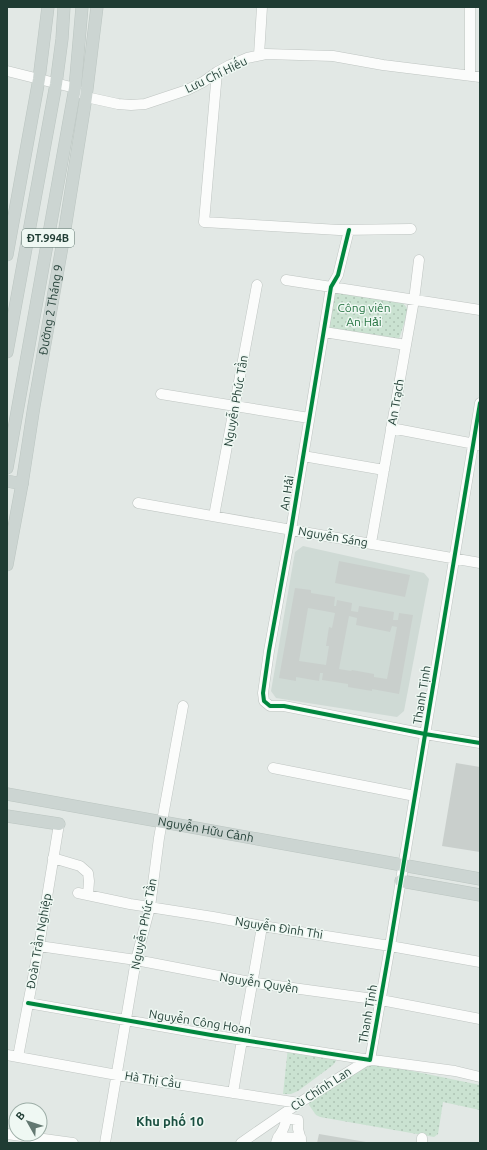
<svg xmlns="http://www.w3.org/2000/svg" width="487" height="1150" viewBox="0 0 487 1150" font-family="Ubuntu,sans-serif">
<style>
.built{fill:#cfdad5}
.grass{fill:url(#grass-dots)}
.building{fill:#c9cfcc;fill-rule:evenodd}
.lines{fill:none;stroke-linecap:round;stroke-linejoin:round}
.minor-casing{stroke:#bfc5c2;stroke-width:11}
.major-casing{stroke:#bbc5c1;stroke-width:13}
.minor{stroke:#fbfcfb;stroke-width:10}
.major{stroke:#ccd5d2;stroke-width:12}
.cycleway-casing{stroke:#eff8f3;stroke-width:6}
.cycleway{stroke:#00873e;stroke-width:4}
.labels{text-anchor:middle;stroke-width:3;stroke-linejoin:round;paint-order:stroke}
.shield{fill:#eff8f3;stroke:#5d746d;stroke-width:1}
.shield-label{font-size:11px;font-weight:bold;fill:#1f3c33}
.street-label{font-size:12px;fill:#1f3c33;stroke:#eff8f3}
.park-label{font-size:12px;fill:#277543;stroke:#eff8f3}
.neighbourhood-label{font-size:13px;font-weight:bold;fill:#1a4f40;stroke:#eff8f3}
</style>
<defs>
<pattern id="grass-dots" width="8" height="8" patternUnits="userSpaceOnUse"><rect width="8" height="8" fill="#cae2d1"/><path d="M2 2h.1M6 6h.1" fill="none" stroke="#adc3b4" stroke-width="1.8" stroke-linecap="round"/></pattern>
</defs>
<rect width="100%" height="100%" fill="#e2e8e5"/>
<!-- built -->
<path class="built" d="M303 546 424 573 429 579 404 711 397 717 276 698 271 691 295 552Z"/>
<!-- grass -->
<path class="grass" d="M339 292 402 302 407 308V314L399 339 329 329 334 293Z
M288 1047 335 1056 336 1061 333 1065 298 1091 291 1094H283Z
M366 1064 383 1065 480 1085V1110L443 1102 438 1134 434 1137 320 1117 316 1115 309 1105V1102Z"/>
<!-- building -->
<path class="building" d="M339 561 410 575 405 597 335 583Z
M295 588 311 590V593L335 597 334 606H336L337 600 352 603 351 611 358 612 359 606 394 612 393 620H398L399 613 413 615 399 694 372 689V691L348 687V684L322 680 323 673H320L319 681 296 677V681L279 678ZM308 608 335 613 332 628 329 627 326 646H329L326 665 299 661ZM349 616 357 618 356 625 390 632 392 626 397 627 387 679 374 677V674L352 670 351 671 339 669Z
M456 763 480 767V852L442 846Z
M319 1134 366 1142V1143H317Z"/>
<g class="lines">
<!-- minor casing -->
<g class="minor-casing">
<path id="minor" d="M470 7V75
M259 55 262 7
M7 71 75 88 86 97 118 104 131 105 145 104 187 90 203 82 217 72 230 65 247 58 266 54 333 56 383 65 480 77
M217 72 204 222 339 230 411 229
M349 230 338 275 331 287 291 530 269 651 263 693 264 701 270 706H284L425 734 480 743
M286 280 480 310
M324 332 406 345
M161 394 309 418
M391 428 480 445
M303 456 384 470
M138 503 480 563
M214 516 257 285
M371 543 414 300 419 260
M273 768 415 796
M53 858 80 866 88 873 89 881 88 895
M78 893 130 904 213 917 262 926 390 946 480 962
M39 946 136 960 256 983 381 1000 480 1019
M28 1003 211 1035 370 1060 390 946 480 403
M7 1055 117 1075 299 1103
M18 1057 39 946 59 824
M233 1093C242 1037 253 982 262 926
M286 1118 298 1120V1129L301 1140V1143
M7 1134 73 1143
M278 1137 301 1138
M105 1143 136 960 150 907 159 838 183 706
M241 1143 299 1103 366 1061 373 1060 455 1071 480 1077
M276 1143C277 1137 282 1133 284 1127 286 1123 286 1118 286 1113
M422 1143V1138"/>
</g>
<!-- major casing -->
<g class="major-casing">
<g id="major">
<path d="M7 255 39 79 48 7"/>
<path d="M7 352 56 84 62 39 64 7"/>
<path d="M7 468 75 88 82 7"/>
<path d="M7 481 22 484"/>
<path id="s1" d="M7 565 22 484 34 406 63 241 86 97 97 7"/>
<path id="s2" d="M7 794 480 879"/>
<path d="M7 816 59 824"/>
<path d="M401 881 480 895"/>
</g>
</g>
<!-- minor -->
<use href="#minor" class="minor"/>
<!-- major -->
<use href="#major" class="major"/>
<!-- cycleway casing -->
<g class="cycleway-casing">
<path id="cycleway" d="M349 230 338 275 331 287 291 530 269 651 263 693 264 701 270 706H284L425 734 480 743
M28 1003 211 1035 370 1060 390 946 480 403"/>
</g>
<!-- cycleway -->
<use href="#cycleway" class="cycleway"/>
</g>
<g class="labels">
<!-- shield labels -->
<rect class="shield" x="22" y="229" width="52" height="18" rx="3"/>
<g class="shield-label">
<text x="48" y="242">ĐT.994B</text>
</g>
<!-- street labels -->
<g class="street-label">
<text transform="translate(216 75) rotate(-26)" y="4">Lưu Chí Hiếu</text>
<text dy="4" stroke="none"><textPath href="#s1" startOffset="259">Đường 2 Tháng 9</textPath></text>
<text transform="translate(236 401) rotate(-80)" y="4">Nguyễn Phúc Tần</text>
<text transform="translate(396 402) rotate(-80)" y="4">An Trạch</text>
<text transform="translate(287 493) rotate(-81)" y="4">An Hải</text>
<text transform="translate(333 537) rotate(10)" y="4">Nguyễn Sáng</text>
<text transform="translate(422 695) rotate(-81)" y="4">Thanh Tịnh</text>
<text dy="4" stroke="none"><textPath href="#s2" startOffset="202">Nguyễn Hữu Cảnh</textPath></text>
<text transform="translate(144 924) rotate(-79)" y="4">Nguyễn Phúc Tần</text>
<text transform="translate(279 928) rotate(9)" y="4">Nguyễn Đình Thi</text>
<text transform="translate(39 941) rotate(-80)" y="4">Đoàn Trần Nghiệp</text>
<text transform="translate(259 983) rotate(9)" y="4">Nguyễn Quyền</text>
<text transform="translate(368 1014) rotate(-80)" y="4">Thanh Tịnh</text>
<text transform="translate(200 1022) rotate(9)" y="4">Nguyễn Công Hoan</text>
<text transform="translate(153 1080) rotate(9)" y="4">Hà Thị Cầu</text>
<text transform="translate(321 1089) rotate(-33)" y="4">Cù Chính Lan</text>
</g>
<!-- park labels -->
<g class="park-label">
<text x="364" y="312">Công viên<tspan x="364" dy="14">An Hải</tspan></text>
</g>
<!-- neighbourhood labels -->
<g class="neighbourhood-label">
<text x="170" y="1126">Khu phố 10</text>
</g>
</g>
<!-- border -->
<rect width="487" height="1150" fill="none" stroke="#1f3c33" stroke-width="16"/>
<!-- north arrow -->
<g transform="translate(28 1122) rotate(309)"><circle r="19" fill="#eff8f3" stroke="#9cada6"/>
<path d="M0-3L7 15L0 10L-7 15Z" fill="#637871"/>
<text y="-6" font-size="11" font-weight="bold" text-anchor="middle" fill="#1f3c33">B</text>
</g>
</svg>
